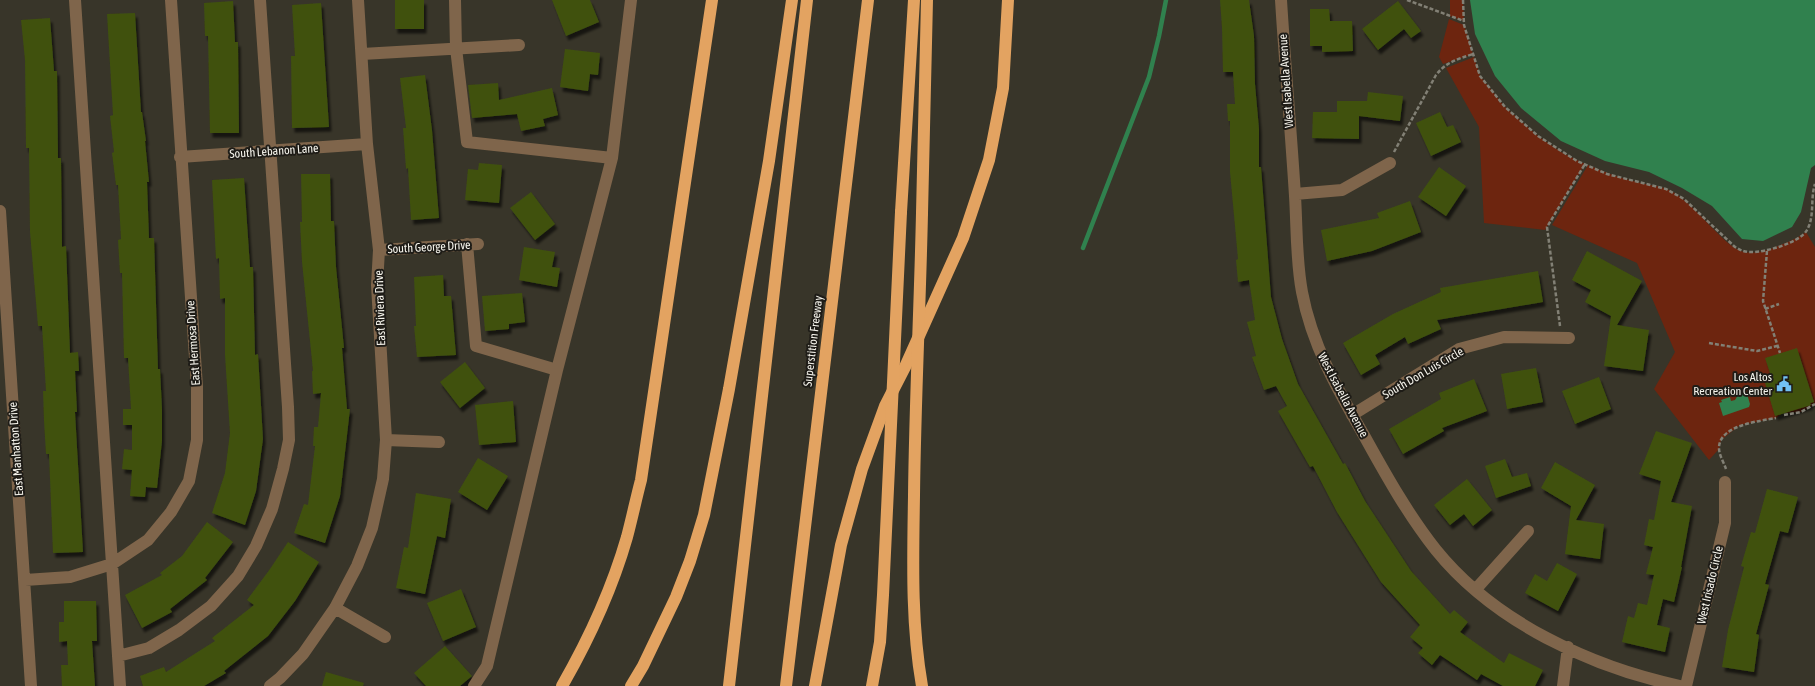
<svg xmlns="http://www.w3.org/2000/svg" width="1815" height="686" viewBox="0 0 1815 686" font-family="'Asap Condensed',sans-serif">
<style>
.green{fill:#6d250f}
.water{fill:#30814e}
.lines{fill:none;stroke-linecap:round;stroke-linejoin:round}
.stream{stroke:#30814e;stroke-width:4.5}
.building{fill:#3f510f;filter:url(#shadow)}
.path{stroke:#828075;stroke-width:2.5;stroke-dasharray:4 2;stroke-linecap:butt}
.minor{stroke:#7f654b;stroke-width:12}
.highway{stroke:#e3a361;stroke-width:12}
.highway-bridge{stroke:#e3a361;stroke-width:12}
.labels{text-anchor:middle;stroke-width:4;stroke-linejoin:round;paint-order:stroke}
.street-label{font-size:12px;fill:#f7f5ed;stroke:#1e1c17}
.poi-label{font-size:12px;fill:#f7f5ed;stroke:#1e1c17;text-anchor:end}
</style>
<defs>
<filter id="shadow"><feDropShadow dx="2.5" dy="4.5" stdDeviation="1" flood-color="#0009"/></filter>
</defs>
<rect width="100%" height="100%" fill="#383529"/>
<!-- green -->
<path class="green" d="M1450 0H1463L1464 21 1450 16Z
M1449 19 1464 25 1473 54 1443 64 1439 57Z
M1474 57 1480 76 1505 107 1538 136 1561 152 1585 164 1545 230 1484 223 1479 127 1446 68Z
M1588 165C1604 172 1620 178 1637 182 1646 185 1657 185 1667 189 1694 200 1721 246 1744 252 1755 254 1766 251 1776 247 1787 242 1797 239 1806 232L1815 247V404L1801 412 1783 413 1776 418 1740 425 1721 440 1719 449 1709 460 1654 389 1675 352 1637 263 1552 225Z"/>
<!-- water -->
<path class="water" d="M1470 0H1815V165L1811 168 1801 212 1792 227 1763 241 1742 239 1712 206 1682 188 1649 172 1605 161 1561 141 1521 108 1495 76 1475 34Z
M1745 393 1747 394 1750 404 1749 407 1723 416 1719 403 1722 402 1721 400 1730 397 1731 401 1735 400 1738 395Z"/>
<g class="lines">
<!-- stream -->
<path class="stream" d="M1083 248 1149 77 1159 36 1166 0"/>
</g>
<!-- building -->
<path class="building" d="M395 0H424V29H395Z
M552 0H590L599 22 566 36Z
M1220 0H1249L1254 36 1255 84 1259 129V167H1261L1271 297 1282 339 1298 384 1343 464 1345 463 1365 501 1411 571 1450 614 1454 610 1468 622 1460 632 1504 663 1509 653 1543 670 1535 686H1503L1481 674 1477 680 1440 655 1432 665 1418 653 1423 648 1410 637 1420 625 1381 582 1337 512 1313 466 1310 467 1278 411 1287 406 1276 386 1264 390 1252 357 1256 356 1247 322 1255 320 1249 280 1238 282 1236 260 1238 259 1230 172V121H1228L1227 104H1235L1233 72H1223L1222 28Z
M233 1 235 42H238L239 133H210L208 36H205L204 3Z
M1398 1 1421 31 1411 38 1404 29 1378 50 1362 29Z
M321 3 329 127 292 128 291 56H295L292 5Z
M1310 9H1329L1330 21H1352L1353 51 1322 52V46H1310Z
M135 13 141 112H142L146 141H145L149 182H147L149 238H154L158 369H160L162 409V441L157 488 146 487 145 497 130 496 132 470 122 469 124 449 132 450V425H123V409H131L128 358H124L122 273H120L118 240 121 239 118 185H116L112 153 114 152 110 116 113 115 107 14Z
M50 18 54 71H57L58 158H61L62 247 66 246 70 353 78 352 79 371H75L77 412H75L83 552 53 553 49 454H46L44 421 43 391H46L42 326H38L30 232 29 148H26L25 60 21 20Z
M565 49 600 53 598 75 590 74 588 91 560 87Z
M425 75 432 130 439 218 411 220 408 168 406 169 403 128H406L400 78Z
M498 83 499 100 552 88 558 115 543 119 545 126 521 131 517 114 472 118 468 85Z
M1368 92 1403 96 1400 121 1359 116V139L1312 138 1313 112H1337V101H1367Z
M1440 112 1447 127 1453 125 1461 142 1431 156 1416 123Z
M479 163 502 165 499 203 465 200 468 169 478 170Z
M1439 167 1466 186 1446 216 1418 197Z
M301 174H330L331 221H334L336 267 344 348H342L347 409H350L340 496 325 543 294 533 304 504 308 505 315 446H313L314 427H318L321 393 313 394 312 371H313L302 262 300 222H302Z
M244 178 250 267H253L255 355 258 354 263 439 256 491 245 525 212 513 225 473 230 433 225 355V298L220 299 219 258 216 259 212 180Z
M531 192 555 224 535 240 510 208Z
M1410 201 1421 232 1372 251 1327 261 1321 230 1379 218 1377 213Z
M524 247 555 252 552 267 560 268 557 287 519 280Z
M1587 251 1642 281 1617 325 1649 330 1643 371 1604 366 1611 316 1585 302 1591 290 1572 280Z
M1538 271 1543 302 1437 320 1441 329 1408 344 1405 337 1375 355 1380 364 1361 375 1343 343 1393 314 1441 292 1440 288Z
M443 275 444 296H451L456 355 417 357 414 326H416L414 277Z
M522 293 525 322 509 324V329L485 331 482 296Z
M1797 348 1814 402 1810 403 1811 405 1775 416 1765 383 1772 379 1765 358Z
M465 362 485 388 460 408 440 382Z
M1536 368 1543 402 1507 409 1501 374Z
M1599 377 1611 409 1575 424 1562 391Z
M1474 379 1487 411 1442 428 1444 431 1403 454 1389 429 1441 399 1439 393Z
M513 401 516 442 479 445 475 405Z
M1656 431 1692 443 1671 502 1692 506 1681 567H1682L1674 602 1663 599 1657 625 1670 628 1665 652 1622 642 1628 616 1634 618 1638 603 1647 605 1654 575 1646 574 1653 547 1644 545 1649 519 1654 520 1661 481 1639 474Z
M478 458 508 476 487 510 458 492Z
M1505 459 1512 477 1527 473 1531 486 1496 498 1485 466Z
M1555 462 1595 485 1576 520 1604 524 1600 559 1565 554 1571 506 1541 488Z
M1467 479 1492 510 1473 526 1464 514 1450 525 1434 505Z
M1767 489 1798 497 1788 533 1780 531 1765 584 1769 585 1756 634 1759 635 1754 672 1722 667 1728 630 1744 567 1741 566 1751 532 1755 533Z
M416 493 451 499 445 538 437 536 425 594 396 588 404 547 408 548Z
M207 522 233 542 205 578 207 580 170 609 172 612 142 628 125 595 162 575 160 573 182 556Z
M288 542 319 562 295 601 268 636 224 671 226 673 204 686H143L140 676 164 667 166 672 215 641 212 638 254 605 247 600 270 569Z
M1557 563 1577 574 1558 611 1525 593 1535 574 1547 581Z
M461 589 476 627 443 641 427 603Z
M64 601H96L97 641H92L95 686H62L61 665H68L67 641 59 642V622H64Z
M445 646 472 676 460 686H426L414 673Z
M326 672 364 683 363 686H322Z"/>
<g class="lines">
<!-- path -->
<path class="path" d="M1407 0 1464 21
M1463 0 1464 25 1480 76 1505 107 1538 136 1577 161 1607 174 1666 189 1684 199 1735 247C1740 250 1744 252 1750 252 1763 253 1800 243 1807 230 1815 216 1810 199 1815 184
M1394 152 1436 75C1446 62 1458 59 1473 54
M1767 251 1763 301 1780 353
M1765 309 1779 304
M1560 326 1547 227 1585 164
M1709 343 1757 351 1777 346
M1784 415 1801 412 1815 404
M1726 469C1724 463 1719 455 1719 448 1719 425 1760 421 1776 418"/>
<!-- minor -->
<path class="minor" d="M75 0 120 686
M455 0 456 48 467 142 612 158
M1281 0C1285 65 1291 131 1295 196 1297 228 1296 260 1302 292 1312 346 1339 392 1366 439 1387 477 1409 516 1436 550 1494 622 1591 667 1680 686
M362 54 519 45
M180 157 367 144
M1295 194 1342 190 1390 163
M0 211 31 686
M467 244 476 346 557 370
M379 250 478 244
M1352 415 1459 349 1504 337 1569 338
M386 440 439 442
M25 580 70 577 112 564 148 540 171 512 189 481 197 440V387L171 0
M1476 589 1528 531
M335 608 385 637
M118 656 149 648 179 630 211 606 238 576 256 546 272 509 283 469 289 440 288 407 260 0
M270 686 280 678 303 654 335 608 357 566 372 528 383 479 386 440 377 285 379 250 367 144 358 0
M474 686 487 666 557 370 612 158 631 0
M1563 686 1568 647
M1686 686 1725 523V482"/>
<!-- highway -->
<path class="highway" d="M901 212 914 0
M922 213 927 0
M562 686C589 639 612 589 627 537 632 518 636 499 641 480L712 0
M631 686 643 666 676 597 690 561 704 515 729 389 769 161 792 0
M729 686 807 0
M786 686 868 0
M815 686 841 545 862 469 885 406 905 367 963 238 989 160 1003 88 1008 0"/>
<!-- highway-bridge -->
<path class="highway-bridge" d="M922 213C920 307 915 402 914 496 913 560 911 623 922 686
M872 686 880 642 883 595 901 212"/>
</g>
<!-- icons -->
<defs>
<g id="civic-bare" transform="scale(1.2)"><path d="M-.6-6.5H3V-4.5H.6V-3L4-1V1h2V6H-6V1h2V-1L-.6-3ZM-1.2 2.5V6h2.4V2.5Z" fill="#72c1f5" stroke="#1e1c17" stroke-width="2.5" paint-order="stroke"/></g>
</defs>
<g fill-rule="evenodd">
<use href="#civic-bare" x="1784" y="384"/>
</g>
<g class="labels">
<!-- street labels -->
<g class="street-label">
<text transform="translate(1286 81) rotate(-94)" y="4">West Isabella Avenue</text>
<text transform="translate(274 151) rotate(-4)" y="4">South Lebanon Lane</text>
<text transform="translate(429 247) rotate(-3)" y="4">South George Drive</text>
<text transform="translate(380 308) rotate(-92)" y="4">East Riviera Drive</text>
<text transform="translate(813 341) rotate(-83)" y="4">Superstition Freeway</text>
<text transform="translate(193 343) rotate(-94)" y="4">East Hermosa Drive</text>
<text transform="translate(1423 373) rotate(-30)" y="4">South Don Luis Circle</text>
<text transform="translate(1343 395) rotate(62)" y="4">West Isabella Avenue</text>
<text transform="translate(16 449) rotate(-94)" y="4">East Manhatton Drive</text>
<text transform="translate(1710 585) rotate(-77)" y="4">West Irisado Circle</text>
</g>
<!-- poi labels -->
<g class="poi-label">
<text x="1772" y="381">Los Altos<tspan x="1772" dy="14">Recreation Center</tspan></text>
</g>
</g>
</svg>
